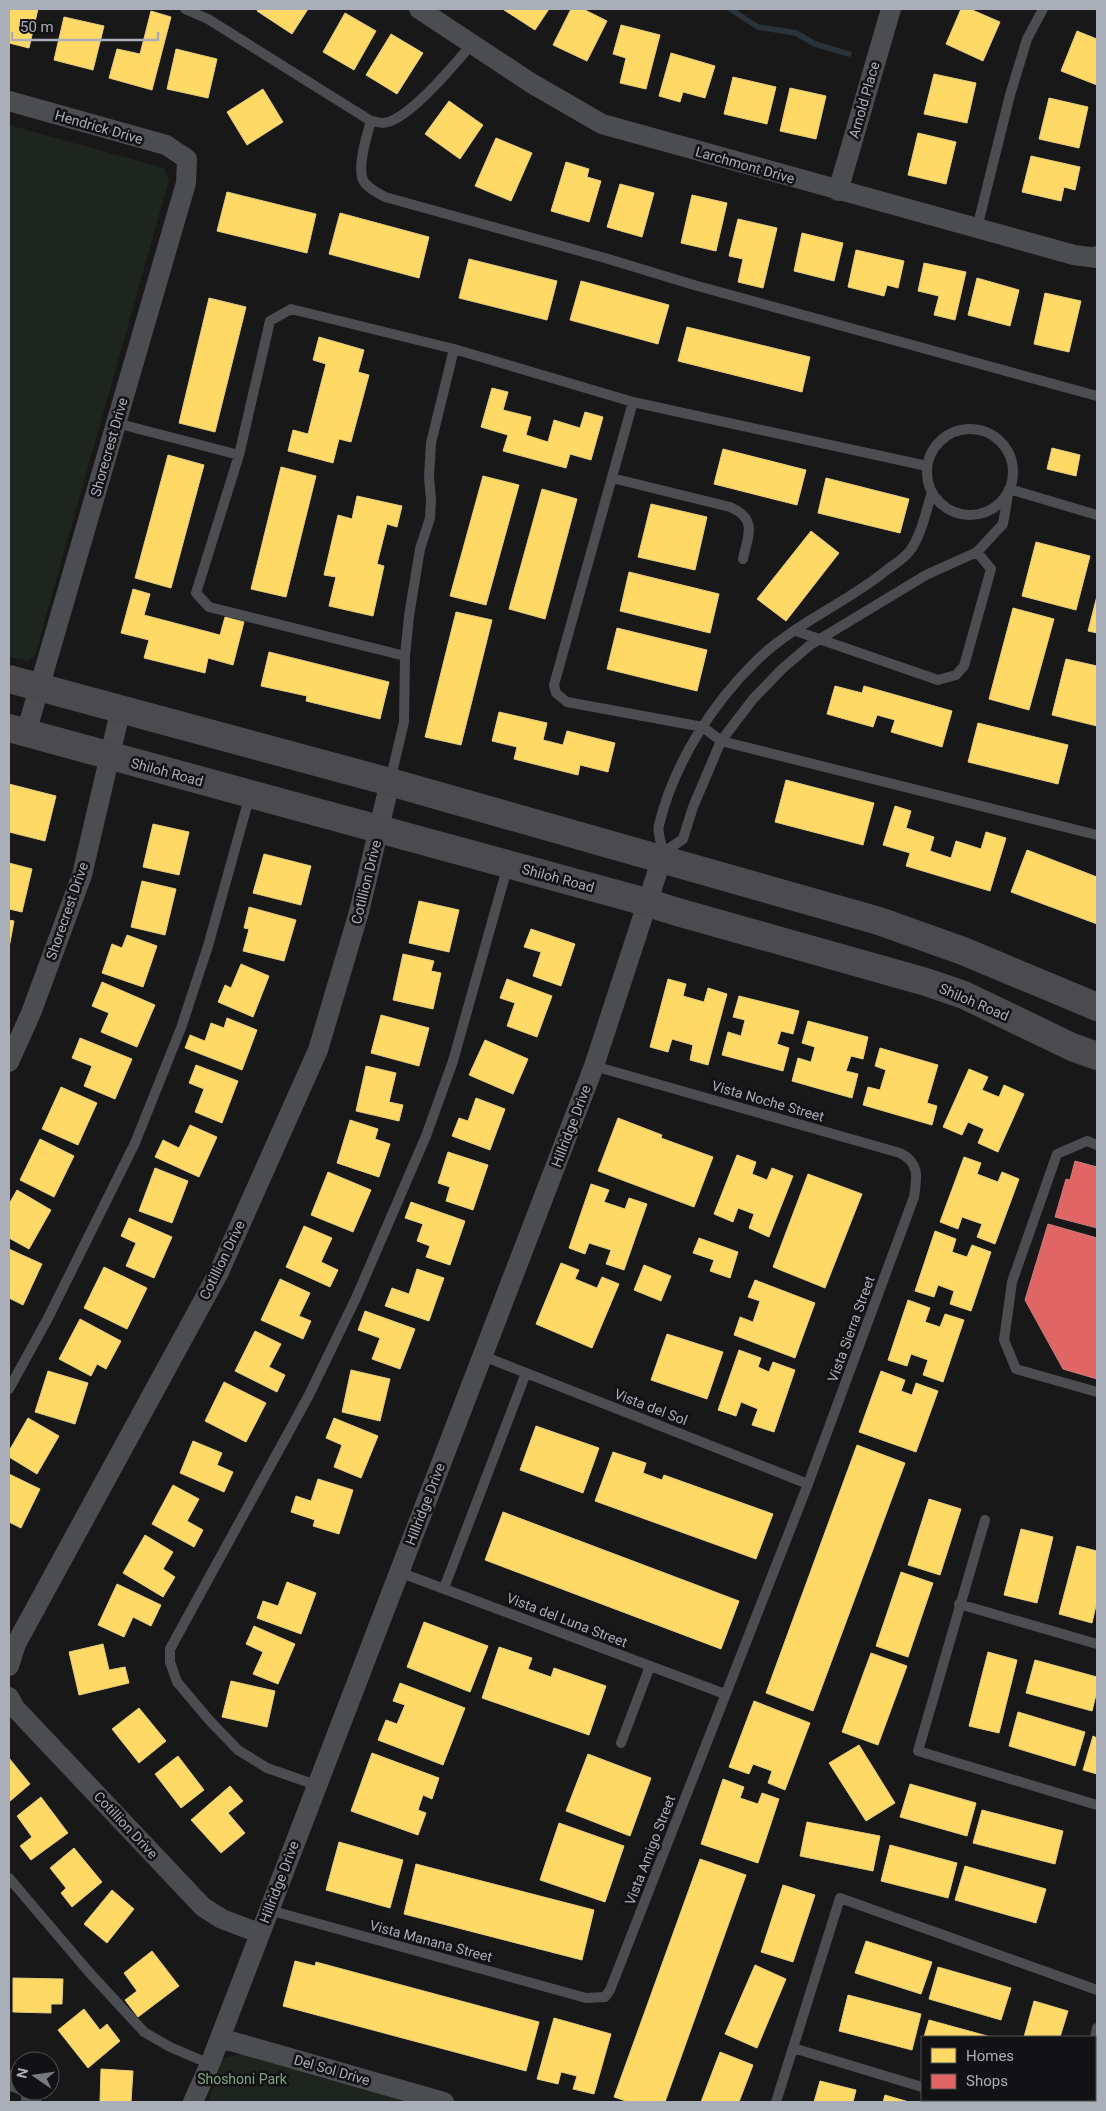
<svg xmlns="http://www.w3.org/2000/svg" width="1106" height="2111" viewBox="0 0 1106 2111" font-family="Roboto,sans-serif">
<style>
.green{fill:#1e251f}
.homes{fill:#ffd966;stroke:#e5cc7f}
.shops{fill:#e06666;stroke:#d07c7f}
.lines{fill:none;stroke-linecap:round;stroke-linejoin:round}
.stream{stroke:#2b333a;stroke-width:5.5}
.lane{stroke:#4c4d51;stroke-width:10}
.street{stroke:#4c4d51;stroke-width:20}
.secondary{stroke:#4b4b4f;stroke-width:28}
.labels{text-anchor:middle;stroke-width:5;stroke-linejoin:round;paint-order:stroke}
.street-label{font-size:14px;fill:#a9aeb9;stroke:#121214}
.park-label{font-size:14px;fill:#80a482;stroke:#121214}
</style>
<rect width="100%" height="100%" fill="#181818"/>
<!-- green -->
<path class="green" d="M9 125 164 168 169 180 35 655 28 661 9 657Z
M242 2054 410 2102H208L223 2058Z"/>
<!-- homes -->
<path class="homes" d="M9 9H38L29 48 9 43Z
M258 9H308L292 34 257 11Z
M505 9H549L535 30 504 10Z
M571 9H583L607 21 587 61 553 45Z
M961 9H970L1000 22 983 61 946 44Z
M151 11 171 17 152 90 109 78 117 49 140 54Z
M345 13 376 31 354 70 323 52Z
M64 17 104 26 93 70 54 60Z
M621 25 660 35 646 89 620 83 626 58 613 54Z
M1077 31 1097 39V85L1061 71Z
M391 34 423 53 397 94 366 75Z
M176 49 217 59 208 98 167 89Z
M671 53 715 66 705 98 683 92 680 102 659 96Z
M934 74 976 83 967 123 924 114Z
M733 77 776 87 767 124 724 114Z
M790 88 826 96 816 139 780 131Z
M263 89 283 122 247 145 227 112Z
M1049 98 1088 107 1079 148 1039 139Z
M449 101 483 125 460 159 425 134Z
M918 133 956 142 946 184 908 175Z
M496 138 532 153 511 201 475 186Z
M1031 156 1080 167 1075 190 1064 187 1061 201 1022 192Z
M566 162 589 169 587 177 601 181 589 222 551 211Z
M620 184 654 193 642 237 607 227Z
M227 192 316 214 307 253 217 231Z
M692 195 727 203 716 251 681 243Z
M340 213 429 237 419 278 329 254Z
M738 219 777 228 763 288 738 282 743 259 729 256Z
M802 233 843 243 834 281 794 271Z
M856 250 904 261 898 288 887 285 884 296 848 287Z
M469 259 557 281 547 320 459 298Z
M924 263 966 272 955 320 934 315 939 296 918 291Z
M977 278 1019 290 1010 326 968 315Z
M581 281 669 305 658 344 570 320Z
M1045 293 1081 301 1069 352 1034 344Z
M209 298 246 307 215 432 179 423Z
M687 327 810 357 802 392 678 361Z
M319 337 364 350 358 372 369 375 351 442 339 439 333 463 288 451 293 430 308 434 326 364 313 360Z
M492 388 508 392 503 410 531 417 526 435 548 442 554 420 580 428 585 412 603 417 591 460 570 454 566 468 503 451 508 435 481 427Z
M1052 448 1080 455 1076 476 1047 469Z
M723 449 806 470 797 505 714 484Z
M168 455 204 465 171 588 135 578Z
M281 467 316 476 286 597 251 589Z
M483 476 519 485 486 605 450 596Z
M826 478 909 499 900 533 818 513Z
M542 489 577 499 545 619 509 609Z
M357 496 402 506 397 527 387 524 377 564 384 566 373 616 329 606 336 577 324 575 338 515 352 519Z
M651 504 707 517 695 570 638 557Z
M811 531 839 553 786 621 757 599Z
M1036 542 1090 556 1076 610 1022 596Z
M629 572 719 594 710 633 620 611Z
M133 589 150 594 144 615 220 635 225 617 244 622 233 665 208 658 205 673 144 658 149 640 121 633Z
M1097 596V633L1088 631Z
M1013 608 1054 619 1029 710 989 699Z
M456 612 492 620 461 745 425 737Z
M617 628 707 650 697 691 607 669Z
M269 652 389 682 380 719 306 701 307 696 261 686Z
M1066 659 1097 666V726L1052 715Z
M835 686 862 693 864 686 952 711 942 747 891 732 895 720 877 715 873 727 827 714Z
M499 712 547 723 543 740 563 745 567 731 615 743 608 772 580 765 578 775 514 759 517 747 492 741Z
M978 723 1068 745 1058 784 968 762Z
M786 780 874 803 863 845 775 822Z
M9 784 56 796 45 841 9 832Z
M895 806 911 811 906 828 934 837 930 851 951 858 956 841 981 849 986 832 1006 838 990 891 906 866 910 853 883 845Z
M153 824 189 832 179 875 143 867Z
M1027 850 1097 877V924L1011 892Z
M264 854 311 866 301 905 253 893Z
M9 863 32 869 22 912 9 909Z
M142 881 176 889 165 935 131 927Z
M419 901 459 910 449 952 409 943Z
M249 907 296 920 284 961 243 951 249 929 244 928Z
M9 920 14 921 9 948Z
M531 929 575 944 561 986 533 976 541 952 524 947Z
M127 935 157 946 143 987 102 973 112 944 122 948Z
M403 954 434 961 431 971 441 973 433 1009 393 1000Z
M241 964 269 976 253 1017 218 1002 225 985 231 988Z
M507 979 552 996 537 1037 507 1026 515 1003 500 998Z
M668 979 686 984 683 996 704 1002 708 988 727 994 708 1065 690 1060 693 1045 672 1039 668 1052 650 1047Z
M102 982 155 1005 137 1047 101 1032 109 1013 92 1006Z
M739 996 799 1011 793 1034 781 1031 777 1044 789 1048 783 1071 722 1055 728 1032 741 1036 745 1020 733 1017Z
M381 1015 429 1028 419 1066 371 1053Z
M227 1018 257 1030 242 1070 185 1048 190 1035 205 1041 211 1023 224 1028Z
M808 1021 868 1037 863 1059 851 1056 846 1071 858 1074 852 1098 792 1081 798 1058 811 1062 815 1047 802 1043Z
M80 1038 132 1059 115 1099 84 1086 92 1066 72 1058Z
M485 1040 528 1059 513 1094 469 1075Z
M880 1048 938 1065 927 1103 937 1106 932 1125 863 1105 868 1087 880 1090 886 1070 875 1066Z
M196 1065 238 1081 222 1123 195 1112 204 1089 189 1083Z
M366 1066 396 1073 389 1102 403 1105 399 1121 356 1111Z
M969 1069 988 1077 982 1090 999 1097 1004 1085 1024 1094 998 1152 978 1143 984 1129 968 1122 962 1135 943 1127Z
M61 1087 97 1103 78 1145 42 1129Z
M476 1098 505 1109 490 1150 452 1136 459 1118 468 1121Z
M618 1118 662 1135 661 1138 713 1157 694 1207 598 1171Z
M350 1120 378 1129 375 1139 390 1144 379 1177 337 1163Z
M190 1125 217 1137 199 1177 155 1157 163 1140 179 1148Z
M40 1139 74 1156 54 1197 20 1180Z
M448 1152 488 1165 473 1210 446 1201 450 1187 438 1183Z
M737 1155 756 1162 752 1174 767 1180 772 1168 793 1176 769 1237 749 1228 754 1214 738 1208 733 1222 714 1214Z
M964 1157 981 1163 977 1174 998 1182 1002 1172 1019 1179 995 1244 977 1237 982 1224 962 1217 958 1229 940 1222Z
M155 1168 188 1181 172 1223 139 1211Z
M328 1172 371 1190 353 1232 311 1215Z
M808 1174 862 1194 825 1288 773 1267Z
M591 1184 609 1190 604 1202 625 1209 629 1198 647 1204 624 1270 606 1264 611 1250 589 1243 585 1254 569 1248Z
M17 1190 51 1210 29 1249 9 1238V1204Z
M411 1202 465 1221 450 1265 426 1257 430 1246 417 1241 423 1224 405 1218Z
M129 1218 172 1237 154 1278 126 1266 136 1243 121 1236Z
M304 1226 332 1238 321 1262 338 1270 330 1287 286 1267Z
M935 1231 956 1239 952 1252 967 1257 972 1245 991 1252 971 1311 950 1304 954 1291 938 1285 934 1297 915 1291Z
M699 1238 738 1252 730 1278 710 1271 714 1260 693 1253Z
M9 1249 42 1264 23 1305 9 1298Z
M561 1263 579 1270 575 1279 597 1288 602 1277 619 1284 592 1348 536 1324Z
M644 1265 671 1276 661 1301 634 1290Z
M104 1267 147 1288 127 1329 84 1308Z
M417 1269 444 1278 429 1321 385 1306 392 1288 409 1294Z
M280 1279 310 1293 299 1316 311 1321 303 1339 261 1320Z
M755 1280 815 1303 795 1358 734 1335 740 1317 753 1322 760 1301 748 1297Z
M908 1300 930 1308 925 1322 940 1327 945 1314 964 1320 943 1382 923 1375 928 1360 911 1354 907 1366 888 1360Z
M365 1311 415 1329 400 1369 372 1359 380 1338 358 1330Z
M80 1319 121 1341 106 1369 97 1364 91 1376 59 1359Z
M255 1331 281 1344 269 1367 285 1375 277 1392 235 1371Z
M667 1334 723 1352 707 1399 651 1380Z
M739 1350 761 1358 758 1367 769 1372 773 1362 795 1370 774 1432 752 1425 758 1409 741 1402 736 1416 718 1410Z
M351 1370 390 1379 380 1421 342 1412Z
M48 1371 88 1383 75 1424 35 1412Z
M881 1371 905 1380 901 1391 912 1395 916 1383 938 1391 916 1452 859 1432Z
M224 1382 266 1403 246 1442 205 1421Z
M28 1418 59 1436 37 1474 9 1457V1451Z
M334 1418 378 1436 361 1478 334 1467 342 1445 326 1438Z
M536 1426 599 1448 583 1493 520 1470Z
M193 1441 222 1453 217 1465 233 1472 224 1492 180 1473Z
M857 1445 905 1463 813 1711 766 1693Z
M613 1452 646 1463 643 1473 662 1480 664 1475 773 1514 756 1559 595 1501Z
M9 1474 40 1489 21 1528 9 1522Z
M318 1479 353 1490 339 1534 313 1526 315 1520 291 1512 296 1496 311 1501Z
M173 1485 199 1499 187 1521 203 1530 194 1547 152 1524Z
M929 1499 961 1509 940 1575 908 1565Z
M503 1512 739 1601 721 1649 485 1560Z
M1021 1529 1053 1537 1037 1603 1004 1595Z
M145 1535 173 1552 163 1569 175 1577 163 1597 123 1573Z
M1077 1546 1097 1551V1601L1092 1623 1059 1614Z
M901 1572 933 1583 908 1657 876 1646Z
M287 1582 316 1593 301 1634 257 1618 263 1601 278 1606Z
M117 1584 161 1605 151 1626 133 1617 124 1637 98 1625Z
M424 1622 488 1646 470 1692 407 1667Z
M254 1626 295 1644 278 1684 253 1674 263 1652 246 1644Z
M103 1644 109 1670 125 1667 129 1683 79 1695 69 1652Z
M499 1647 532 1658 528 1669 551 1677 554 1668 606 1686 589 1735 482 1698Z
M988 1652 1017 1660 999 1733 969 1726Z
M871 1653 907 1666 878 1745 842 1732Z
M1035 1660 1097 1677V1691L1092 1711 1026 1693Z
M231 1681 275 1691 267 1727 222 1717Z
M400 1683 465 1708 443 1765 378 1740 386 1720 397 1724 405 1705 393 1701Z
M754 1701 810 1723 785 1790 768 1783 772 1771 753 1764 749 1774 729 1767Z
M139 1708 166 1741 139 1763 112 1729Z
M1018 1712 1085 1732 1075 1766 1009 1746Z
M1093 1736 1097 1738V1774L1083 1770Z
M859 1745 895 1803 866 1821 829 1763Z
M372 1753 439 1778 432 1799 423 1795 418 1810 426 1813 418 1835 351 1811Z
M588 1754 651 1778 630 1836 566 1811Z
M178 1756 204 1790 181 1808 155 1774Z
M9 1758 30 1784 9 1802Z
M723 1779 744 1787 740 1798 758 1804 762 1793 779 1799 758 1863 701 1844Z
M910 1784 976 1803 967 1836 900 1817Z
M230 1786 243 1801 228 1813 245 1833 221 1853 191 1820Z
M41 1797 68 1833 31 1860 20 1846 32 1837 17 1816Z
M982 1810 1063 1831 1055 1864 973 1843Z
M807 1822 880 1836 873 1871 800 1856Z
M559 1823 624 1846 605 1902 540 1880Z
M339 1842 403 1860 390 1908 326 1890Z
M890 1845 957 1863 948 1898 881 1881Z
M74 1848 102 1882 72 1907 61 1893 66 1888 50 1868Z
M700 1859 746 1875 665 2102H629L614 2097Z
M416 1864 594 1910 582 1960 404 1914Z
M965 1866 1046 1889 1036 1923 955 1900Z
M783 1885 815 1895 793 1962 761 1952Z
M112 1890 134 1909 107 1943 84 1924Z
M866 1941 932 1962 921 1994 855 1973Z
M152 1951 179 1986 138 2017 125 2000 137 1991 124 1973Z
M295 1961 315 1966 316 1962 539 2022 526 2071 283 2006Z
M755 1965 786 1979 757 2048 725 2034Z
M938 1967 1011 1988 1001 2020 929 1999Z
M13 1978 63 1979 62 2004H51V2013L13 2012Z
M848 1995 921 2014 912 2050 839 2031Z
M1034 2001 1068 2011 1060 2037H1024Z
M84 2009 100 2030 107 2024 120 2041 88 2068 58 2030Z
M554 2018 611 2034 594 2094 573 2089 577 2076 561 2072 558 2084 537 2079Z
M929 2020 991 2037H924Z
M720 2052 753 2065 739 2102H701Z
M101 2069 133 2071 131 2102H100Z
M820 2081 856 2090 853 2102H814Z
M885 2095 909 2102H883Z"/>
<!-- shops -->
<path class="shops" d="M1075 1161 1097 1167V1228L1055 1217 1066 1179 1070 1180Z
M1048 1224 1097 1238V1379L1063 1369 1025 1300Z"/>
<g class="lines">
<!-- stream -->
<path class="stream" d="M730 9 758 27 796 33 815 44 849 54"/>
<!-- lane -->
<path class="lane" d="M185 9 208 19 371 121C375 121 379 123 383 123 408 122 456 62 473 43
M371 121C367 135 357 166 363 180 367 188 378 193 385 197L605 258 694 285 1097 396
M977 228 1010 95 1027 39 1043 9
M633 402 554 685 556 693 567 702 703 727 721 741 1097 835
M116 423 239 455
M927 472a43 43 0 1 1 86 0a43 43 0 1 1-86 0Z
M612 478 730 507C758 519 748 535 743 559
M796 631 938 680 956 675 964 666 991 569 977 552
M405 656 209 607 196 593 239 455 270 321 291 309 454 349 633 402 927 466
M390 781 404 722 405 656 409 616 420 549 430 518 431 500 429 477 431 443 454 349
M664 852 683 839 693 807 721 741 753 699 782 669 810 645 926 575 977 552 1003 524 1009 489 1097 515
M662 858C665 846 656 836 659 825 674 763 712 704 757 660 795 623 847 603 888 569 895 564 903 559 909 552 921 537 926 511 932 492
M1097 1145 1087 1141 1057 1154 1012 1282 1004 1340 1016 1369 1097 1392
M483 1356 808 1484
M9 1389 48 1318 135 1143 181 1028 208 946 250 795
M985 1520 918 1751 1097 1805
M399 1572 725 1694
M444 1588 526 1373
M959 1604 1097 1644
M621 1743 650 1666
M316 1785 267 1768 238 1750 210 1721 177 1682 170 1662V1649L309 1395 356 1298 426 1136 453 1061 508 865
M9 1878 88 1971 144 2032 170 2047 210 2064
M269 1910 586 1998 605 1997 610 1990 808 1484 914 1197C917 1177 920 1163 900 1153L594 1066
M1095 2037 1097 2028
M793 2048 922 2087
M962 2100 970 2102
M776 2102 840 1898 1097 1990
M1074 2102 1075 2100"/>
<!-- street -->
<path class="street" d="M419 9 531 83 602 124 1074 255 1097 258V256
M9 101 166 145 187 159 186 183 26 733
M838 191 891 9
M9 1062 31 1013 82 875 121 708
M9 1666 16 1644 219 1272 318 1050 359 912 390 782
M9 1697 15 1708 203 1907 222 1919 259 1933
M220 2038 444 2102
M9 2080 20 2084
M29 2091 31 2094V2102
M193 2102 210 2064 594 1066 661 861"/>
<!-- secondary -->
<path class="secondary" d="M9 679 390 782 879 921 963 951 1097 1007
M9 728 635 899 681 913 926 982 964 995 1072 1047 1097 1056"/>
</g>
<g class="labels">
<!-- street labels -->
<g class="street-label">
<text transform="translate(864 100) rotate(-74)" y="5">Arnold Place</text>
<text transform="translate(99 127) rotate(16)" y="5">Hendrick Drive</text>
<text transform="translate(745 165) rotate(16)" y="5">Larchmont Drive</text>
<text transform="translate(109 447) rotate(-74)" y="5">Shorecrest Drive</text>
<text transform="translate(167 772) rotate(15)" y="5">Shiloh Road</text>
<text transform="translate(558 878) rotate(15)" y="5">Shiloh Road</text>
<text transform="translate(366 882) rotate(-76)" y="5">Cotillion Drive</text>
<text transform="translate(67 911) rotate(-71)" y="5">Shorecrest Drive</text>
<text transform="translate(974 1002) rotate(23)" y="5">Shiloh Road</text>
<text transform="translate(768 1101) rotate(16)" y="5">Vista Noche Street</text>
<text transform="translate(571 1126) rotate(-69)" y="5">Hillridge Drive</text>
<text transform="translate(222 1260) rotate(-64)" y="5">Cotillion Drive</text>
<text transform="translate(851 1329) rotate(-70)" y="5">Vista Sierra Street</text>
<text transform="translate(651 1407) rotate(21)" y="5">Vista del Sol</text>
<text transform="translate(425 1504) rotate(-69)" y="5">Hillridge Drive</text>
<text transform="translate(567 1620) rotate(21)" y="5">Vista del Luna Street</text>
<text transform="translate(126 1825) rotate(47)" y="5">Cotillion Drive</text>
<text transform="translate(650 1850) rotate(-69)" y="5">Vista Amigo Street</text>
<text transform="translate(279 1882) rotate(-69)" y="5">Hillridge Drive</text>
<text transform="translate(431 1941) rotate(15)" y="5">Vista Manana Street</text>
<text transform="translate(332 2070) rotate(16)" y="5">Del Sol Drive</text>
</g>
<!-- park labels -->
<g class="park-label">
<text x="242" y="2084">Shoshoni Park</text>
</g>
</g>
<!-- border -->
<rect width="1106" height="2111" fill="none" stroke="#a9aeb9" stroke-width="20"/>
<!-- legend -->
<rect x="921" y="2036" width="175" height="65" fill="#121214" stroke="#4e5056"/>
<rect x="931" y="2048" width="25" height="15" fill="#ffd966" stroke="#4e5056"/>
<text x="966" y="2061" font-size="15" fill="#a9aeb9">Homes</text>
<rect x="931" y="2074" width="25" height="15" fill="#e06666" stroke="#4e5056"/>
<text x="966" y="2086" font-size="15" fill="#a9aeb9">Shops</text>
<!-- north arrow -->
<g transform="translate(35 2076) rotate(283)"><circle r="24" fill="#121214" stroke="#4e5056"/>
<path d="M0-4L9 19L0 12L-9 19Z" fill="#767a81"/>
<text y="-8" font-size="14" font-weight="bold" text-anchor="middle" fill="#a9aeb9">N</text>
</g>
<!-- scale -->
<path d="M12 32v8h146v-8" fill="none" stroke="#a9aeb9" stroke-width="2.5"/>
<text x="20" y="32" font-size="15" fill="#a9aeb9" stroke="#121214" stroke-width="4" paint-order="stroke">50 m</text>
</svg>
